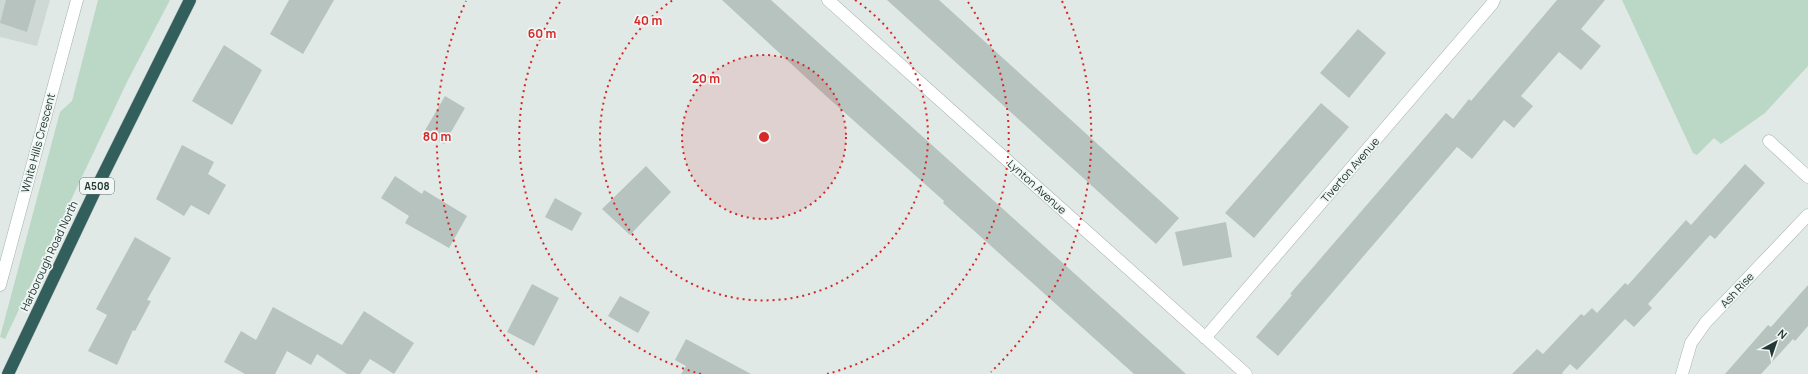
<svg xmlns="http://www.w3.org/2000/svg" width="1808" height="374" viewBox="0 0 1808 374" font-family="Manrope,sans-serif">
<style>
.built{fill:#ced8d5}
.green{fill:#bbd8c6}
.building{fill:#b6c3bf}
.lines{fill:none;stroke-linecap:round;stroke-linejoin:round}
.street-casing{stroke:#a4b0ad;stroke-width:13}
.highway-casing{stroke:#bdc3c2;stroke-width:13}
.street{stroke:#fff;stroke-width:12}
.highway{stroke:#325f5c;stroke-width:12}
.ring{fill:none;stroke:#d62828;stroke-width:2;stroke-dasharray:2 4}
.labels{text-anchor:middle;stroke-width:3.5;stroke-linejoin:round;paint-order:stroke}
.shield{fill:#f0f6f4;stroke:#60706e;stroke-width:1}
.shield-label{font-size:10px;font-weight:bold;fill:#233734}
.street-label{font-size:11px;fill:#233734;stroke:#f0f6f4}
.centre{fill:#d62828;stroke:#f0f6f4;stroke-width:2}
.ring-label{font-size:12px;text-anchor:middle;font-weight:bold;fill:#d62828;stroke:#f0f6f4;stroke-width:3.5;stroke-linejoin:round;paint-order:stroke}
</style>
<rect width="100%" height="100%" fill="#e0e9e6"/>
<!-- built -->
<path class="built" d="M0 0H50L37 46 0 37Z"/>
<!-- green -->
<path class="green" d="M98 0H170L128 80 5 339 0 337 60 112 72 101Z
M1622 0H1808V66L1765 113 1721 144 1714 138 1697 155 1693 153Z"/>
<!-- building -->
<path class="building" d="M6 0H36L27 32 0 23Z
M289 0H334L303 54 270 34Z
M722 0H771L1186 374H1134L943 203 944 201 826 96Z
M887 0H939L1179 218 1156 244Z
M1557 0H1605L1581 29 1601 46 1581 70 1559 52 1521 96 1533 106 1514 128 1504 120 1472 159 1457 147 1278 356 1256 337 1292 295 1290 294 1446 113 1453 119 1469 99 1471 101Z
M1358 29 1386 53 1349 98 1320 73Z
M224 45 262 70 232 125 192 101Z
M445 96 465 108 444 144 424 132Z
M1321 103 1349 127 1254 238 1225 213Z
M182 145 214 162 208 174 226 185 209 215 191 205 184 216 156 199Z
M1745 164 1765 183 1715 239 1710 235 1648 304 1652 308 1634 327 1625 319 1577 370 1570 364 1562 373 1563 374H1512L1537 349 1543 354 1581 314 1584 316 1592 308 1597 313 1625 283 1628 285 1686 220 1691 225Z
M646 166 671 192 630 235 602 209Z
M395 176 422 194 424 190 467 216 449 248 405 223 409 216 381 198Z
M555 198 582 213 572 231 545 217Z
M1226 222 1232 257 1183 266 1175 232Z
M135 237 171 258 147 300 151 301 135 331 133 330 117 365 88 351 107 315 96 309Z
M532 284 559 298 534 346 507 332Z
M1808 285V326L1795 341 1793 339 1761 374H1725L1768 325 1771 327Z
M620 296 650 312 638 333 608 316Z
M273 307 342 345 364 311 414 343 394 374 370 359 360 374H347L317 354 311 365 287 351 275 374H245L224 362 241 331 256 340Z
M686 339 751 374H681L686 366 675 360Z"/>
<g class="lines">
<!-- street casing -->
<g class="street-casing">
<path id="street" d="M828 0 1246 374
M1769 141 1808 177
M0 285 77 0
M1205 338 1492 4 1494 0
M1682 374 1691 343 1706 322 1808 215"/>
</g>
<!-- highway casing -->
<g class="highway-casing">
<path id="highway" d="M8 374 94 193 190 0"/>
</g>
<!-- street -->
<use href="#street" class="street"/>
<!-- highway -->
<use href="#highway" class="highway"/>
</g>
<!-- distance rings -->
<circle cx="764" cy="137" r="82" fill="#d62828" fill-opacity=".12"/>
<g class="ring">
<circle cx="764" cy="137" r="82"/>
<path d="M855 0A164 164 0 1 1 673 0"/>
<path d="M701 374A245 245 0 0 1 560 2M968 2A245 245 0 0 1 827 374"/>
<path d="M537 372A327 327 0 0 1 466 1M1062 1A327 327 0 0 1 991 372"/>
</g>
<g class="labels">
<!-- shield labels -->
<rect class="shield" x="80" y="178" width="34" height="16" rx="3"/>
<g class="shield-label">
<text x="97" y="190">A508</text>
</g>
<!-- street labels -->
<g class="street-label">
<text transform="translate(38 143) rotate(-75)" y="4">White Hills Crescent</text>
<text transform="translate(1350 170) rotate(-49)" y="4">Tiverton Avenue</text>
<text transform="translate(1037 187) rotate(42)" y="4">Lynton Avenue</text>
<text transform="translate(49 256) rotate(-65)" y="4">Harborough Road North</text>
<text transform="translate(1737 290) rotate(-47)" y="4">Ash Rise</text>
</g>
</g>
<circle cx="764" cy="137" r="6" class="centre"/>
<g class="ring-label">
<text x="648" y="25">40 m</text>
<text x="542" y="38">60 m</text>
<text x="706" y="83">20 m</text>
<text x="437" y="141">80 m</text>
</g>
<!-- north arrow -->
<g transform="translate(1776 342) rotate(40)" stroke="#f0f6f4" stroke-width="3" paint-order="stroke">
<path d="M0-3L7 15L0 10L-7 15Z" fill="#233734"/>
<text y="-6" font-size="11" font-weight="bold" text-anchor="middle" fill="#233734">N</text>
</g>
</svg>
